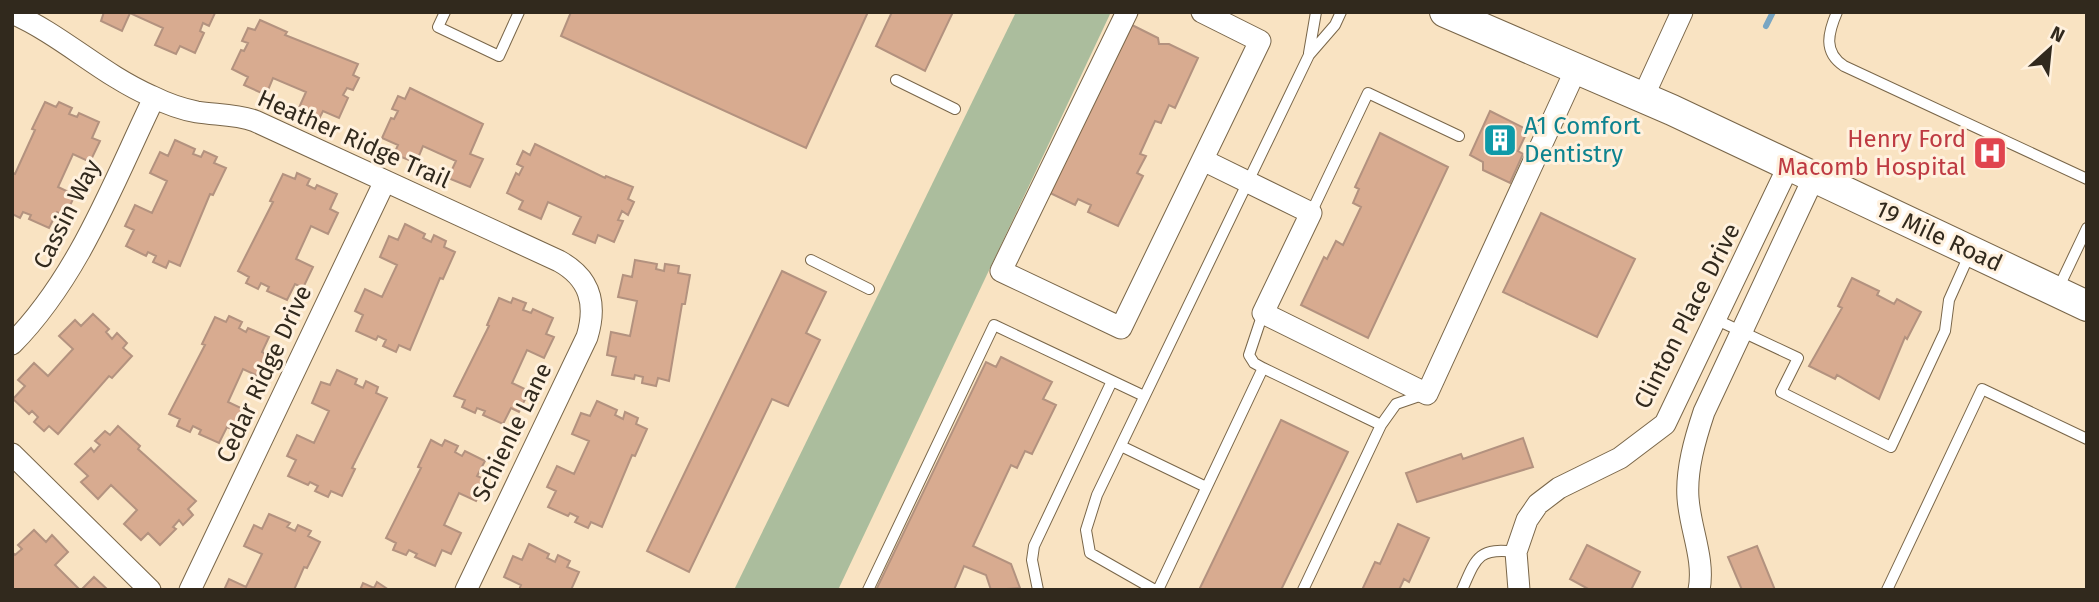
<svg xmlns="http://www.w3.org/2000/svg" width="2099" height="602" viewBox="0 0 2099 602" font-family="'Fira Sans',sans-serif">
<style>
.green{fill:#abbd9d}
.lines{fill:none;stroke-linecap:round;stroke-linejoin:round}
.stream{stroke:#79a6c3;stroke-width:6}
.building{fill:#d8ab90;stroke:#b3927f;stroke-width:2}
.lane-casing{stroke:#796649;stroke-width:12}
.street-casing{stroke:#796649;stroke-width:23}
.secondary-casing{stroke:#796649;stroke-width:32}
.lane{stroke:#fff;stroke-width:10}
.street{stroke:#fff;stroke-width:21}
.secondary{stroke:#fff;stroke-width:30}
.labels{text-anchor:middle;stroke-width:6;stroke-linejoin:round;paint-order:stroke}
.culture-label{font-size:24px;fill:#0d838f;stroke:#fff1de;text-anchor:start}
.street-label{font-size:24px;fill:#31291d;stroke:#fff1de}
.health-label{font-size:24px;fill:#be3a42;stroke:#fff1de;text-anchor:end}
</style>
<rect width="100%" height="100%" fill="#f9e3c2"/>
<!-- green -->
<path class="green" d="M1016 12H1111L838 590H734Z"/>
<g class="lines">
<!-- stream -->
<path class="stream" d="M1766 26 1773 12"/>
</g>
<!-- building -->
<path class="building" d="M104 12H213L215 13 209 26 203 23 200 31 204 33 195 53 180 46 176 54 155 45 163 28 130 13 122 31 101 21Z
M571 12H868L806 148 561 36Z
M892 12H953L925 71 876 46Z
M260 20 287 32 285 35 358 64 353 75 359 78 353 90 347 88 343 95 348 98 339 118 323 111 319 119 298 110 306 92 273 78 266 95 244 85 248 77 232 69 241 50 244 51 248 43 242 41 248 28 255 30Z
M1130 24 1158 38 1159 44H1169L1198 58 1175 108 1169 105 1161 123 1155 121 1140 154 1146 156 1137 173 1143 176 1118 226 1088 212 1091 205 1078 199 1075 205 1048 192Z
M410 88 483 124 470 154 483 159 470 187 448 178 456 161 423 146 416 163 394 154 398 145 382 138 391 118 394 119 398 111 392 109 398 96 405 99Z
M45 102 56 107 59 102 72 108 69 114 77 117 79 113 99 122 92 138 100 141 90 162 73 154 58 187 75 195 65 216 57 212 49 228 29 219 31 215 23 212 20 218 12 214V173L15 174 35 130 32 129Z
M1490 111 1528 130 1518 151 1523 154 1510 183 1483 170V162L1470 155Z
M1380 133 1448 167 1368 338 1301 305 1324 257 1327 259 1336 241 1343 245 1361 207 1353 203 1359 189 1355 187Z
M175 140 195 149 193 154 201 157 204 151 217 157 214 163 226 168 213 195 210 194 180 266 169 261 166 268 153 262 156 256 148 252 146 256 126 246 134 230 125 226 135 205 152 213 167 181 150 173 160 152 168 156Z
M535 144 605 178 606 176 633 187 628 199 634 202 628 215 622 211 618 220 623 221 614 242 598 235 595 243 573 234 581 217 548 202 541 219 519 209 523 201 507 193 516 173 519 175 523 167 517 164 523 151 530 155Z
M297 173 310 179 307 185 315 189 317 185 337 194 330 209 338 213 328 234 311 226 296 259 313 267 303 288 295 284 287 300 267 291 269 287 261 283 258 289 246 283 249 277 238 271 273 202 270 201 283 174 295 179Z
M1541 213 1635 259 1597 337 1503 292Z
M405 224 425 234 423 238 431 242 434 235 446 241 444 247 455 252 443 279 440 278 410 350 399 345 396 352 383 346 386 340 378 336 376 340 356 331 363 315 355 311 365 289 382 297 397 265 380 257 389 236 398 240Z
M635 260 657 264 656 269 664 271 665 264 679 266 678 273 690 275 685 304H682L669 381 658 378 656 386 642 383 643 377 635 375 634 379 612 375 616 357 607 355 611 332 630 336 637 301 618 297 623 275 632 277Z
M782 271 826 292 806 333 820 340 788 406 772 399 689 572 647 551Z
M1852 278 1879 291 1877 295 1894 304 1897 299 1921 312 1907 339 1905 337 1879 399 1837 375 1835 379 1809 366 1842 308 1838 306Z
M499 298 511 303 513 298 526 303 523 310 531 313 533 309 553 318 546 334 554 337 544 358 527 350 512 383 529 391 519 412 511 408 503 424 483 415 485 411 477 408 475 413 462 407 465 400 454 396 489 326 487 325Z
M93 314 109 329 106 332 112 339 117 333 127 343 123 348 132 356 112 378 109 376 58 434 49 426 44 431 34 422 38 417 32 411 29 414 13 399 25 386 18 380 34 363 48 376 73 349 59 336 75 320 81 326Z
M229 316 242 322 239 328 246 332 248 328 269 337 262 352 270 356 260 377 243 369 228 402 245 410 235 431 227 427 219 443 199 434 201 430 193 426 190 432 177 426 180 419 169 414 205 345 202 344 215 317 226 322Z
M1001 357 1052 382 1043 399 1056 405 1032 454 1025 451 1017 468 1011 465 973 546 1011 564 1020 588 991 590 986 575 964 566 954 590H876L986 362 996 367Z
M337 370 357 379 355 384 363 388 366 381 378 387 376 393 387 398 352 468 355 469 342 496 331 491 328 497 315 491 318 486 310 482 308 485 288 476 296 460 287 456 297 435 314 443 329 411 312 403 321 382 330 385Z
M597 401 617 410 615 415 623 419 625 412 638 418 636 424 647 429 635 456 632 455 602 527 591 522 588 528 575 522 578 517 570 513 568 516 548 507 556 491 547 487 557 466 574 474 589 441 572 434 581 413 590 416Z
M1281 420 1348 452 1281 590H1199Z
M118 426 140 446 138 449 196 501 188 509 193 515 183 525 179 520 173 527 176 529 160 545 148 533 141 540 124 524 137 510 111 485 98 499 81 482 88 476 75 464 91 448 94 452 100 445 95 441 105 431 110 435Z
M1523 438 1533 467 1417 502 1406 473 1461 454 1463 459Z
M431 440 442 446 445 440 458 446 455 452 462 456 465 451 485 461 477 476 486 480 476 501 459 493 444 525 461 533 451 554 442 550 435 566 415 557 417 554 409 550 406 555 393 550 396 543 386 538 421 468 418 467Z
M269 514 290 523 287 527 295 531 298 525 311 531 308 536 320 542 307 568 304 567 294 590H224L229 579 246 587 262 554 244 546 254 525 262 529Z
M1398 524 1429 538 1409 582 1404 579 1399 590H1362L1375 562 1380 564Z
M34 530 46 542 52 535 68 552 55 565 80 590 12 589V552L15 555 22 549 18 545Z
M529 544 549 554 547 558 555 562 558 555 570 561 567 567 579 572 571 590H519L521 585 504 577 513 556 522 560Z
M1587 545 1640 572 1631 590H1590L1570 579Z
M1757 546 1775 590H1742L1728 557Z
M94 577 108 590H81Z
M377 582 389 590H360L363 583 374 588Z"/>
<g class="lines">
<!-- lane casing -->
<g class="lane-casing">
<path id="lane" d="M445 12 438 27 499 56 519 12
M1837 12C1828 33 1823 52 1844 66L2087 179
M1309 53 1316 12
M896 80 955 109
M1311 213 1368 93 1459 136
M811 260 869 289
M2058 289 2087 228
M1717 320 1798 358 1781 392 1891 447 1945 331 1949 300 1970 253
M1263 368 1254 363 1249 355 1263 313
M1381 425 1396 404 1425 394
M1121 446 1206 487
M868 590 994 325 1144 396
M1038 590 1032 560 1034 546 1112 381
M1155 590 1090 553 1086 530 1097 495 1309 55 1335 25 1341 12
M1158 590 1263 368 1381 425 1303 590
M1462 590C1476 558 1478 547 1516 552
M1887 590 1982 389 2087 439"/>
</g>
<!-- street casing -->
<g class="street-casing">
<path id="street" d="M1127 12 1001 271 1121 328 1260 41 1202 12
M12 13C62 35 101 74 151 96 165 103 181 109 197 112 216 115 236 114 255 121L559 261C590 278 597 304 587 337L466 590
M1643 97 1682 12
M1203 160 1311 213 1263 313 1427 394 1577 67
M12 344C79 276 113 183 154 98
M12 454 150 590
M190 590 385 181
M1519 590 1516 552 1527 520 1538 504 1559 488 1620 458 1665 424 1789 165
M1699 590C1705 559 1690 529 1688 498 1686 470 1695 439 1704 412L1814 177"/>
</g>
<!-- secondary casing -->
<g class="secondary-casing">
<path id="secondary" d="M1445 12 1672 110 2087 306"/>
</g>
<!-- lane -->
<use href="#lane" class="lane"/>
<!-- street -->
<use href="#street" class="street"/>
<!-- secondary -->
<use href="#secondary" class="secondary"/>
</g>
<!-- icons -->
<defs>
<g id="building-square" transform="scale(1.75)"><rect x="-9" y="-9" width="18" height="18" rx="4" fill="#0f9aa8" stroke="#fff1de"/><path d="M-4-6H4V6H1V3H-1V6H-4ZM-2.5-4.3h1.7v1.8h-1.7ZM.8-4.3h1.7v1.8H.8ZM-2.5-1h1.7V.8h-1.7ZM.8-1h1.7V.8H.8Z" fill="#fff"/></g>
<g id="hospital-square" transform="scale(1.75)"><rect x="-9" y="-9" width="18" height="18" rx="4" fill="#e0444e" stroke="#fff1de"/><path d="M-5-5h3v3.5h4V-5h3V5h-3V1.5h-4V5h-3Z" fill="#fff"/></g>
</defs>
<g fill-rule="evenodd">
<use href="#building-square" x="1500" y="140"/>
<use href="#hospital-square" x="1990" y="153"/>
</g>
<g class="labels">
<!-- culture labels -->
<g class="culture-label">
<text x="1524" y="134">A1 Comfort<tspan x="1524" dy="28">Dentistry</tspan></text>
</g>
<!-- street labels -->
<g class="street-label">
<text transform="translate(354 139) rotate(24)" y="8">Heather Ridge Trail</text>
<text transform="translate(67 214) rotate(-63)" y="8">Cassin Way</text>
<text transform="translate(1939 236) rotate(25)" y="8">19 Mile Road</text>
<text transform="translate(1687 316) rotate(-63)" y="8">Clinton Place Drive</text>
<text transform="translate(264 374) rotate(-65)" y="8">Cedar Ridge Drive</text>
<text transform="translate(512 432) rotate(-64)" y="8">Schienle Lane</text>
</g>
<!-- health labels -->
<g class="health-label">
<text x="1966" y="147">Henry Ford<tspan x="1966" dy="28">Macomb Hospital</tspan></text>
</g>
</g>
<!-- border -->
<rect width="2099" height="602" fill="none" stroke="#31291d" stroke-width="28"/>
<!-- north arrow -->
<g transform="translate(2050 49) rotate(27)" stroke="#fff1de" stroke-width="5" paint-order="stroke">
<path d="M0-5L12 26L0 18L-12 26Z" fill="#31291d"/>
<text y="-10" font-size="19" font-weight="bold" text-anchor="middle" fill="#31291d">N</text>
</g>
</svg>
